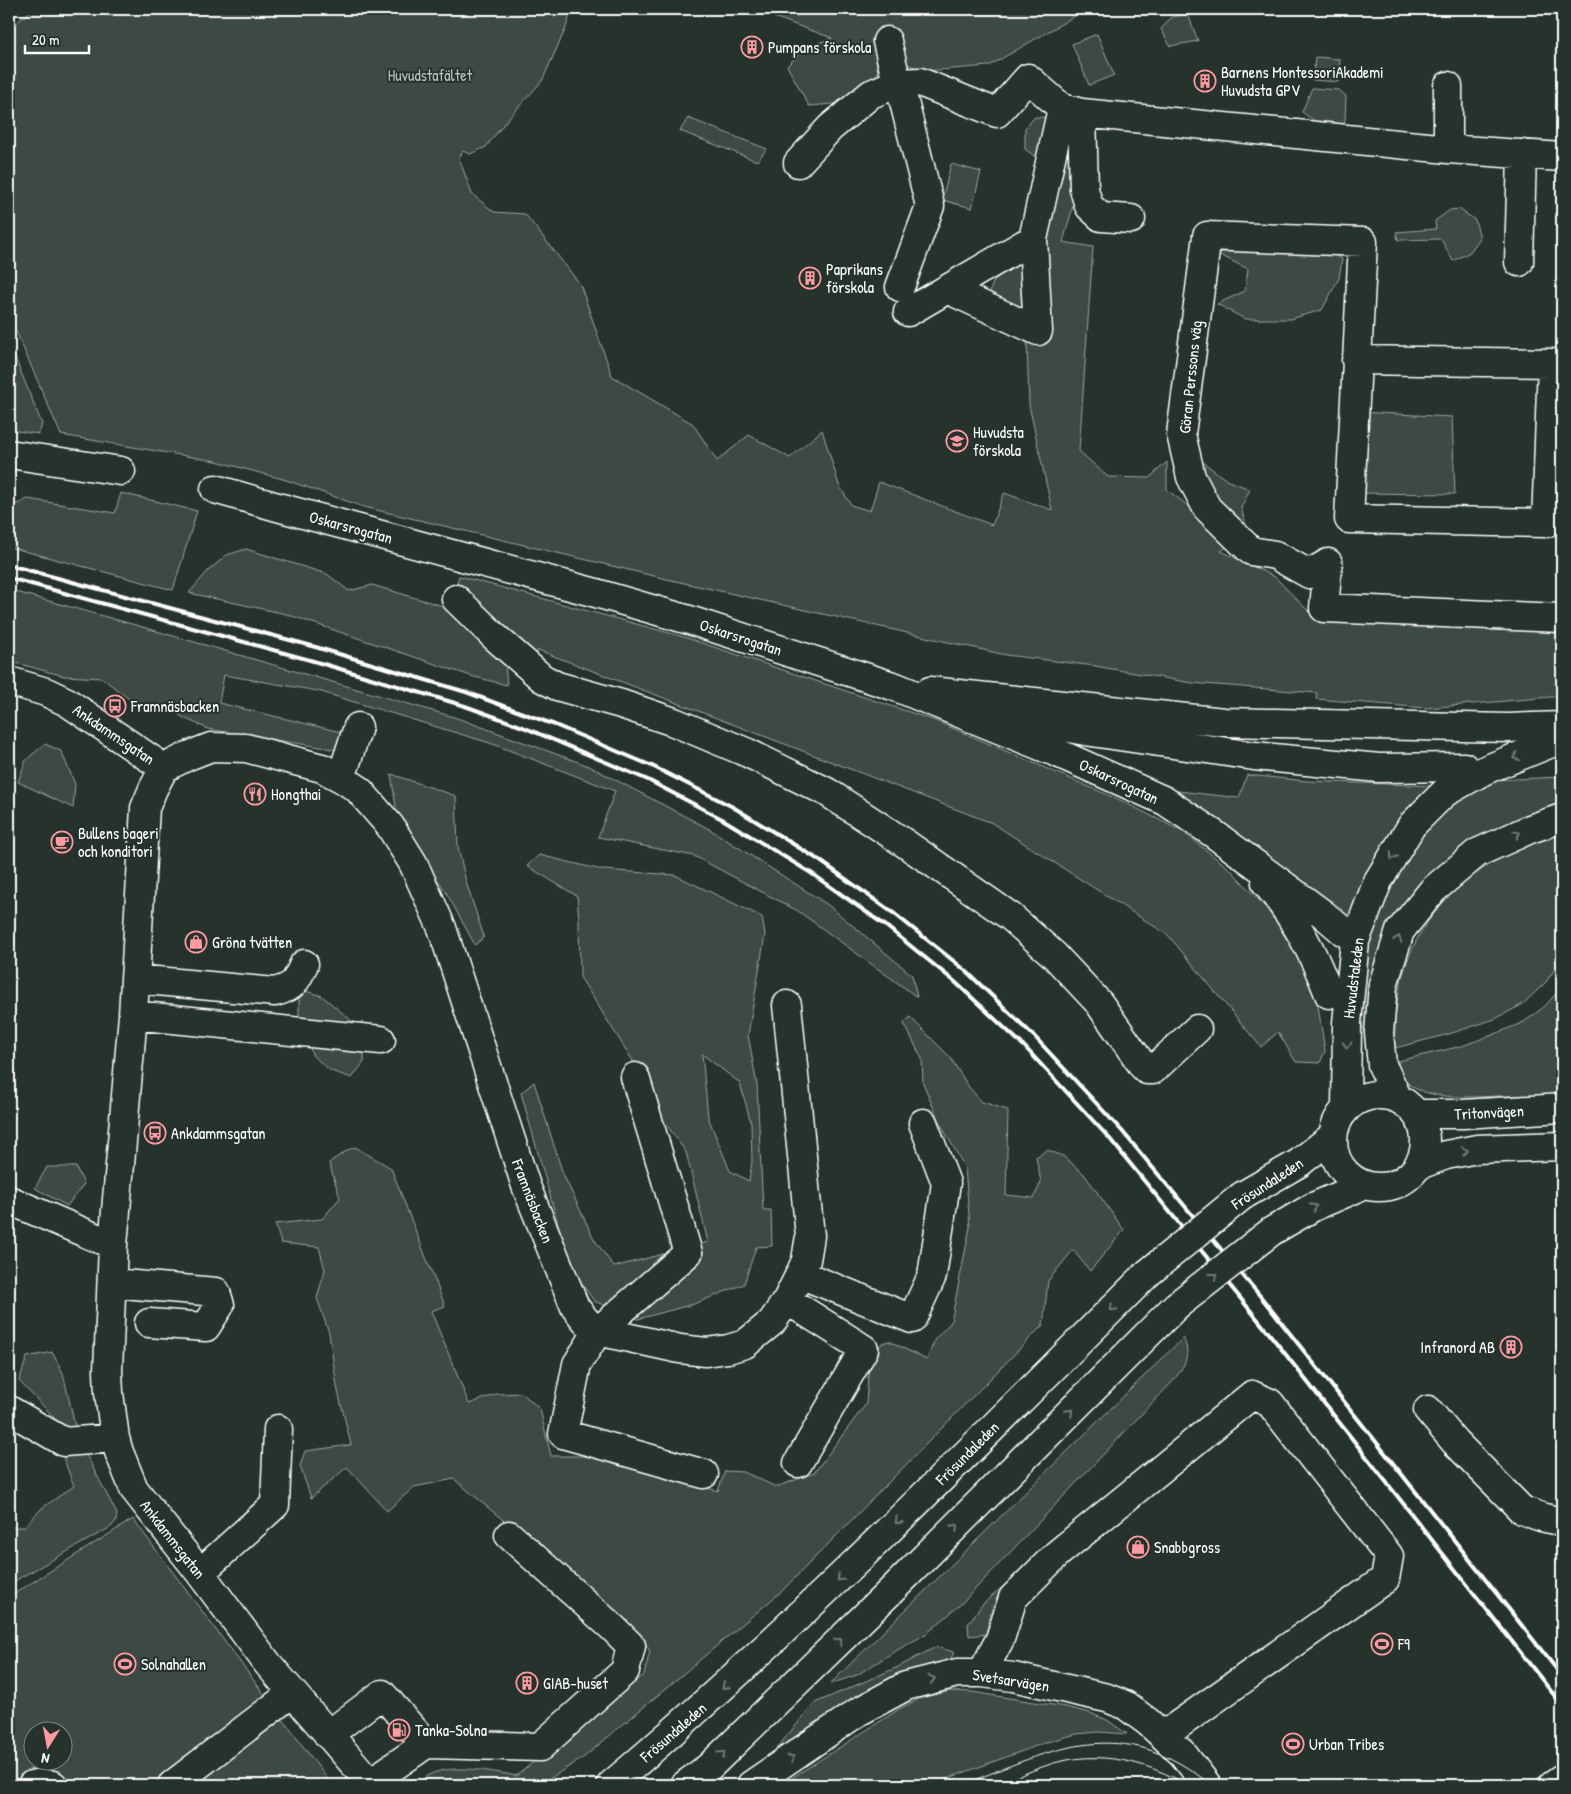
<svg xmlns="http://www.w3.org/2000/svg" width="1571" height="1794" viewBox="0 0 1571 1794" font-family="'Patrick Hand',sans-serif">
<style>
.green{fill:#3e4944;stroke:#9ea4a2;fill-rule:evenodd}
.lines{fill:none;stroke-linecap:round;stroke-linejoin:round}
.minor-casing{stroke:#fff;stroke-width:31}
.major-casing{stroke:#fff;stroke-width:31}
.minor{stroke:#26332d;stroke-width:28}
.major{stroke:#26332d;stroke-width:28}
.tram{stroke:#fff;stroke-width:1}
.rail{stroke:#fff;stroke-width:4}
.major-bridge-casing{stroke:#fff;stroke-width:31;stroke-linecap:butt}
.major-bridge{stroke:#26332d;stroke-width:28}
.oneway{stroke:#727a76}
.labels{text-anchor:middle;stroke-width:4;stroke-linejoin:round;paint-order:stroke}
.poi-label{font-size:16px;fill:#fff;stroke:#26332d;text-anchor:start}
.park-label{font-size:16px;fill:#bbbfbe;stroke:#26332d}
.street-label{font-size:16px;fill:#fff;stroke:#26332d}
</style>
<rect width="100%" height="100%" fill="#26332d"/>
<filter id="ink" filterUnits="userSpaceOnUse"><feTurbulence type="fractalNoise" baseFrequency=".02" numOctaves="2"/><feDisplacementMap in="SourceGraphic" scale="10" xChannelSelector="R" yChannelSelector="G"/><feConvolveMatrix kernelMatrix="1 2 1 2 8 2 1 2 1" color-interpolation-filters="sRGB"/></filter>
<g filter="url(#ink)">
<!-- green -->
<path class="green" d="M33 9H572L565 30 542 81 506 121 486 147 470 154 463 151 459 158 472 194 494 212 525 214 580 284 612 376 693 424 717 461 749 435 790 458 822 430 839 485 851 505 870 511 879 482 992 525 1004 493 1052 510 1029 405 1027 340 1044 248 1068 140 1075 199 1063 242 1093 247 1079 451 1108 477 1149 478 1167 462V490L1191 508 1196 457 1228 481 1250 489 1241 508 1248 531 1221 551 1275 577 1316 619 1562 623V696L1427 708 1316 699 1317 693 1192 683 1095 666 1006 655 671 580 364 507 286 480 216 461 61 435 9 315V29Z
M752 9H1087L989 66 926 71 875 53 878 73 844 103 809 106 787 66 805 48 832 38Z
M1188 14 1198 41 1170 46 1161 29 1172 17Z
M1097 34 1114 75 1089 85 1072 44Z
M1315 57 1340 59 1338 82 1313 80Z
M1312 88 1339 90 1346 96 1345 121 1341 127 1322 126 1302 112Z
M1035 117 1051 118 1043 163 1025 149V128Z
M688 118 767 149 757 161 680 131Z
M951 164 981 172 972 208 942 200Z
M1459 209 1475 220 1480 238 1470 252 1453 261 1441 239 1398 240 1396 232 1436 229 1435 221 1450 210Z
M1228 246 1321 248 1342 259 1339 278 1322 310 1290 319H1245L1217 304 1245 291 1248 269 1216 253Z
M1023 260 1027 301 1018 309 995 301 990 291 994 280Z
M9 343 42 424 39 434 9 430Z
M1360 412 1452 417 1455 494 1355 493Z
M121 493 197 511 173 590 9 547V502L17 504 28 499 115 513Z
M246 549 327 574 349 591 372 585 446 607 505 664 507 685 471 676 286 614 189 593 209 570 227 555Z
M459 576 684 637 936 721 1122 801 1183 832 1231 870 1267 909 1304 956 1318 1006 1325 1051 1320 1063 1296 1062 1278 1032 1261 1047 1168 935 992 823 538 650 535 662 456 586Z
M9 590 139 626 457 718 589 766 711 830 828 905 912 975 917 997 798 911 694 856 598 837 615 791 493 744 318 691 224 675 219 703 345 733 339 750 208 729 184 718 162 704 145 711 102 678 64 676 9 661Z
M45 744 61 751 75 784 73 808 18 782 26 760Z
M391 774 456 796 458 847 466 882 484 937 475 945 446 892 398 821Z
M1247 775 1307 781 1437 786 1391 832 1369 868 1350 915 1342 922 1161 789 1239 798Z
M1562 777V802L1531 813 1478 840 1372 978 1366 1007 1365 1028H1359L1361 963 1386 883 1423 833 1447 809 1492 780Z
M1562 829V959L1546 982 1523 1004 1495 1019 1449 1034 1395 1048C1391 954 1434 890 1517 849 1531 842 1547 836 1562 829Z
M539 855 602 870 675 875 762 917 765 935 748 1035 757 1085 763 1210H771L772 1246 756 1247 744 1284 694 1304 638 1319 594 1301 570 1266 521 1093 534 1082 563 1174 594 1239 614 1267 708 1242 686 1152 651 1103 633 1061 580 977 579 919 577 896 527 866ZM702 1054 740 1083 751 1123 752 1161 749 1181 730 1171 708 1117Z
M1562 987V1097C1543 1096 1523 1095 1504 1096 1473 1096 1399 1106 1398 1061L1462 1046 1495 1034 1524 1022 1544 1007Z
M299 989 322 996 364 1031V1062L352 1078 331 1071 313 1056 299 1021Z
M910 1017 950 1057 968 1086 982 1102 1008 1110 1006 1195 1034 1198 1041 1182 1036 1157 1047 1150 1063 1156 1084 1174 1124 1230 1090 1271 1073 1250 1048 1281 1043 1325 782 1591 583 1758 539 1785H415C420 1782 425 1776 431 1774 452 1764 493 1771 516 1776L644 1675 650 1651 639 1634 454 1479 414 1487 387 1511 347 1467 311 1498 300 1466 305 1451 351 1445 337 1387 329 1333 317 1298 325 1270 319 1247 281 1243 275 1224 322 1219 340 1198 329 1163 346 1151 355 1147 391 1168 445 1306 431 1311 469 1404 497 1394 522 1393 540 1409 551 1456H589L718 1491 725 1471 744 1472 776 1487 814 1473 866 1404 869 1363 882 1343 889 1341 927 1360 935 1339 951 1322 970 1227 965 1168 939 1121 923 1083 922 1059 904 1023Z
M47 1167H76L84 1184 67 1206 35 1188Z
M1183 1338C1192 1355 1184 1366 1174 1380L960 1605 926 1634 892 1653 857 1675 830 1684Z
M52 1352 63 1373 78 1439 117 1514 116 1521 111 1527 9 1584V1527H24L42 1508 74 1486 63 1457 66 1433 50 1413 19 1381 27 1357Z
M133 1519 332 1785H9V1597ZM32 1732H62V1762H32Z
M1007 1583 992 1608 986 1634 969 1636 968 1624 981 1606Z
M936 1647 954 1652 947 1668 783 1757 775 1750 815 1703 896 1668Z
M951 1691 972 1692 1065 1707 1090 1713 1107 1720 1127 1734 1099 1732 1076 1734 1047 1742 930 1785H781L901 1708 921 1698Z"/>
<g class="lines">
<!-- minor casing -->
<g class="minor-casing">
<path id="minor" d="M887 41 897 83 903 98 930 206 900 287
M1082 113 1084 189 1089 206 1101 217 1131 219
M1448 149V86
M798 163 830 128 871 94 897 83 920 82 997 113 1028 78 1062 108 1082 113 1448 149 1562 157
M1519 262 1522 154
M947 289 1038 331 1033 239
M908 312 1033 239 1062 108
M9 454 121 471
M215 489 274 506 596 593 689 620 896 687 1060 754 1165 801 1214 834 1323 914 1344 932
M1328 563 1309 574 1275 555 1251 551 1207 508 1191 477 1181 434 1207 236 1363 242 1349 519 1546 523 1552 363 1356 360
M1328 563 1324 608 1562 618
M456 599 495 637 542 678 557 686 621 704 674 722 748 753 827 792 906 844 1011 917 1054 955 1099 1003 1143 1066 1147 1070H1153L1197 1029
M9 681 46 692 67 702 164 768
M930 691 1224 722 1508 728 1562 726
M992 712 1085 731 1254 756 1379 768 1464 767
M164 768 188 756 211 747 246 748 322 768 341 778 358 789 390 826 413 863 442 928 526 1186 575 1307 587 1322 598 1331 680 1349 706 1352 728 1349 745 1344 772 1322 787 1300 800 1274 806 1260 810 1236 787 1005
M164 768 153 789 145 808 133 1015 113 1245 108 1371 109 1393 115 1438 119 1452 134 1489 200 1573 268 1664 372 1785
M341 778 358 727
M1266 883C1295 918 1313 952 1329 994
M135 979 275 992C294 987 296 982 304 964
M133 1015 381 1040
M635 1077 688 1253 598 1331 577 1364 563 1434 704 1474
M1416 1114H1463L1562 1108
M1419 1165 1446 1155 1477 1149 1562 1146
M9 1200 113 1245
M800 1274 912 1319 932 1276 946 1183 923 1123
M112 1283 216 1292 220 1305 206 1327 149 1323
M787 1300 864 1349 798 1463
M9 1410 64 1442 115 1438
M1428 1410 1455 1442 1522 1510 1541 1517 1562 1522
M200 1573 275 1505 278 1429
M982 1673 1000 1639 1013 1598 1057 1554 1252 1395 1270 1403 1389 1556 1385 1579 1164 1735
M328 1735 382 1694 426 1744
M370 1783 426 1744 540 1747 625 1671 631 1646 613 1628 509 1535
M32 1785 41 1783 53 1785
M172 1785 292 1693
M751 1785 858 1712 906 1686 957 1673H982L1013 1677 1107 1698 1125 1705 1148 1722 1183 1754 1207 1785
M1552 1785 1562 1778"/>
</g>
<!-- major casing -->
<g class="major-casing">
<path id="major" d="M1333 1141a46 46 0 1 1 92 0a46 46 0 1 1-92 0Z
M1398 1099 1382 1065 1379 1033 1383 985 1400 931 1433 890 1477 853 1530 829 1562 818
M1346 1109 1347 1023 1355 941 1378 881 1412 825 1444 793 1485 770 1549 744 1562 741
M1242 1196 1299 1163 1333 1136
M1272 1231 1313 1207 1364 1185
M611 1785C799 1625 972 1448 1148 1273
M685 1785 709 1767 894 1588 1176 1306"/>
</g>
<!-- minor -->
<use href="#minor" class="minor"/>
<!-- major -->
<use href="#major" class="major"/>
<!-- tram -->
<path class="tram" d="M962 1785C1055 1748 1123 1713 1211 1785
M996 1785C1015 1778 1034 1769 1054 1763 1101 1750 1147 1762 1188 1785"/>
<!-- rail -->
<path class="rail" d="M9 565 312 646 466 692 555 725 652 766 733 807 819 860 896 915 965 970 1034 1036 1122 1131 1261 1297 1562 1676
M9 578 310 660 465 706 523 727 648 780 724 820 811 873 886 926 954 981 1023 1045 1110 1139 1268 1332 1562 1705"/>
<!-- major-bridge casing -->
<g class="major-bridge-casing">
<path id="major-bridge" d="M1148 1273 1242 1196
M1176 1306 1272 1231"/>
</g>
<!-- major-bridge -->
<use href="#major-bridge" class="major-bridge"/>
</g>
<!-- one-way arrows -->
<defs><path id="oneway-chevron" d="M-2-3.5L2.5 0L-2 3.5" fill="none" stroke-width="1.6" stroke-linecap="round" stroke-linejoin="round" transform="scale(1.25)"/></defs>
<g class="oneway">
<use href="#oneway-chevron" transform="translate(1516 757) rotate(158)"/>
<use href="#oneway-chevron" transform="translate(1517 834) rotate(-25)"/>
<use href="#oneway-chevron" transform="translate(1393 856) rotate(122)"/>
<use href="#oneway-chevron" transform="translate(1398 939) rotate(-71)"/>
<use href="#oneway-chevron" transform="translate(1347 1045) rotate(91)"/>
<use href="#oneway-chevron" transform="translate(1465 1151) rotate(-10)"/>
<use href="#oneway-chevron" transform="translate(1314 1207) rotate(-27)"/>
<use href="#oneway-chevron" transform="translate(1214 1276) rotate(-38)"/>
<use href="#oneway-chevron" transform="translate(1113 1308) rotate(135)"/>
<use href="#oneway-chevron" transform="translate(1070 1412) rotate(-45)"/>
<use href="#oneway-chevron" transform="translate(898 1521) rotate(135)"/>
<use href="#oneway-chevron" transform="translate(955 1527) rotate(-45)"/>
<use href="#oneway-chevron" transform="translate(840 1578) rotate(136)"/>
<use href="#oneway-chevron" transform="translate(839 1641) rotate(-44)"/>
<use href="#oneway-chevron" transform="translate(932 1679) rotate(-15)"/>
<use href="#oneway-chevron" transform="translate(725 1686) rotate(138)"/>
<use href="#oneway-chevron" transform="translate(722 1754) rotate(-44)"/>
<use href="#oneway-chevron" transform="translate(791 1758) rotate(-34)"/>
</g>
</g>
<!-- icons -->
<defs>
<g id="building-ring" transform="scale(1.125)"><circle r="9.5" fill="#26332d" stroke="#ff9aa2" stroke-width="1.5"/><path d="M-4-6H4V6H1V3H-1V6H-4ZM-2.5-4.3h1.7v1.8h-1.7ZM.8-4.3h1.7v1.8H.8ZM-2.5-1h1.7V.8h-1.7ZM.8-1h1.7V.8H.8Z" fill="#ff9aa2"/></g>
<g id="school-ring" transform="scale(1.125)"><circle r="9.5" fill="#26332d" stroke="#ff9aa2" stroke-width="1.5"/><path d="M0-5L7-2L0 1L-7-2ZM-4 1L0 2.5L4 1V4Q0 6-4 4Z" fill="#ff9aa2"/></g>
<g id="bus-ring" transform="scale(1.125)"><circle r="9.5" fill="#26332d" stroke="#ff9aa2" stroke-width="1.5"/><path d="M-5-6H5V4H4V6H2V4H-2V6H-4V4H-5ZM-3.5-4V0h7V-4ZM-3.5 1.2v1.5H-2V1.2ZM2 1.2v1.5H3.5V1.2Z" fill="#ff9aa2"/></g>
<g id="restaurant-ring" transform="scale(1.125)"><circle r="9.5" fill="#26332d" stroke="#ff9aa2" stroke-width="1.5"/><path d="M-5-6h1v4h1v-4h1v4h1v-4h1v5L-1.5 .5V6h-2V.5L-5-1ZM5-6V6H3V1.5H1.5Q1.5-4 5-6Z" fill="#ff9aa2"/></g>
<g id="cafe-ring" transform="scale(1.125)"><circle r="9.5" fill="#26332d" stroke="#ff9aa2" stroke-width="1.5"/><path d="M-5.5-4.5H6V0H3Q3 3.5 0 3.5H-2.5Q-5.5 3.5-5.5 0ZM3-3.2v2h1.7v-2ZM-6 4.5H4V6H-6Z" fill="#ff9aa2"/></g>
<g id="shop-ring" transform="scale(1.125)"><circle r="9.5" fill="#26332d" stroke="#ff9aa2" stroke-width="1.5"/><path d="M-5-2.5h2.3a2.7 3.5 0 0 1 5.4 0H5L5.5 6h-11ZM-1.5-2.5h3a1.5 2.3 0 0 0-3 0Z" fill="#ff9aa2"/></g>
<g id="stadium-ring" transform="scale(1.125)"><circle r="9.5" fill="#26332d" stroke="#ff9aa2" stroke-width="1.5"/><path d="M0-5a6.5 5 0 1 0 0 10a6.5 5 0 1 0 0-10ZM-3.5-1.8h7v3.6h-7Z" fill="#ff9aa2"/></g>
<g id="fuel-ring" transform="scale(1.125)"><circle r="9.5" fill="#26332d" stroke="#ff9aa2" stroke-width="1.5"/><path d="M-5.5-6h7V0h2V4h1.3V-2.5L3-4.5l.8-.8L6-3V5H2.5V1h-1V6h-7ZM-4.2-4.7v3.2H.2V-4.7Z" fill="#ff9aa2"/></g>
</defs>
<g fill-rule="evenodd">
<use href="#building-ring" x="752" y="47"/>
<use href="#building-ring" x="1205" y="81"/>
<use href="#building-ring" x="810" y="278"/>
<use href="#school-ring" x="957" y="441"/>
<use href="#bus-ring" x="115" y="706"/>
<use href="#restaurant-ring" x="255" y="794"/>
<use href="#cafe-ring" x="62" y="842"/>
<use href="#shop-ring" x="196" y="942"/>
<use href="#bus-ring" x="155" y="1133"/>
<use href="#building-ring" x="1511" y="1347"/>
<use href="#shop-ring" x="1138" y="1547"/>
<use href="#stadium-ring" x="1382" y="1644"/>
<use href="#stadium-ring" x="125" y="1664"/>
<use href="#building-ring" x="527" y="1683"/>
<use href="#fuel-ring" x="399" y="1730"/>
<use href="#stadium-ring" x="1293" y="1744"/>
</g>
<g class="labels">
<!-- poi labels -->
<g class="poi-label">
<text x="768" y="53">Pumpans förskola</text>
<text x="1221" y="78">Barnens MontessoriAkademi<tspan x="1221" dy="18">Huvudsta GPV</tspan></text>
<text x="826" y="275">Paprikans<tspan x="826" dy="18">förskola</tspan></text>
<text x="973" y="438">Huvudsta<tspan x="973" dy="18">förskola</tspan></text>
<text x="131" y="712">Framnäsbacken</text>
<text x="271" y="800">Hongthai</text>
<text x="78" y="839">Bullens bageri<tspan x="78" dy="18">och konditori</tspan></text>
<text x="212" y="948">Gröna tvätten</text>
<text x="171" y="1139">Ankdammsgatan</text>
<text x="1495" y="1353" text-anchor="end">Infranord AB</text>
<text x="1154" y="1553">Snabbgross</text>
<text x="1398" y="1650">F9</text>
<text x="141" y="1670">Solnahallen</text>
<text x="543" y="1689">GIAB-huset</text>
<text x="415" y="1736">Tanka-Solna</text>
<text x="1309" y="1750">Urban Tribes</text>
</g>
<!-- park labels -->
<g class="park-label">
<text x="430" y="81">Huvudstafältet</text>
</g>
<!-- street labels -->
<g class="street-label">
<text transform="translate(1190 377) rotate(-84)" y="6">Göran Perssons väg</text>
<text transform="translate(351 527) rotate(15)" y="6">Oskarsrogatan</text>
<text transform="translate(741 637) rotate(18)" y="6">Oskarsrogatan</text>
<text transform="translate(114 734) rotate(34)" y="6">Ankdammsgatan</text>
<text transform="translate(1119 781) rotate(25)" y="6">Oskarsrogatan</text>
<text transform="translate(1353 978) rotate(-83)" y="6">Huvudstaleden</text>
<text transform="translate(1489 1112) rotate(-3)" y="6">Tritonvägen</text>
<text transform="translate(1267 1183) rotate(-33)" y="6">Frösundaleden</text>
<text transform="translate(533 1201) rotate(69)" y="6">Framnäsbacken</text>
<text transform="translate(967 1453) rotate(-45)" y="6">Frösundaleden</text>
<text transform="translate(173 1539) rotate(52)" y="6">Ankdammsgatan</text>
<text transform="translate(1011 1680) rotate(9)" y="6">Svetsarvägen</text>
<text transform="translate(673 1732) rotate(-41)" y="6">Frösundaleden</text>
</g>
</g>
<!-- margin -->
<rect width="1571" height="1794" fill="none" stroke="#26332d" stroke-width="30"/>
<rect x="15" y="15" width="1541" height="1764" fill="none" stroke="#fff" stroke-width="2" filter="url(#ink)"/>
<!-- north arrow -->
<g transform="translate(48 1746) rotate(191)"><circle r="24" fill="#26332d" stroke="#7d8581"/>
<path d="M0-4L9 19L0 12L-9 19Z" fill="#ff9aa2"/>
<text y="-8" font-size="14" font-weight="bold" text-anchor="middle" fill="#ffffff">N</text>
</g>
<!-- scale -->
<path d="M25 45v8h64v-8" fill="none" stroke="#ffffff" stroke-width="2.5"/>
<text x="32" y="45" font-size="15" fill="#ffffff" stroke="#26332d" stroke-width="4" paint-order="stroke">20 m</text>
</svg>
